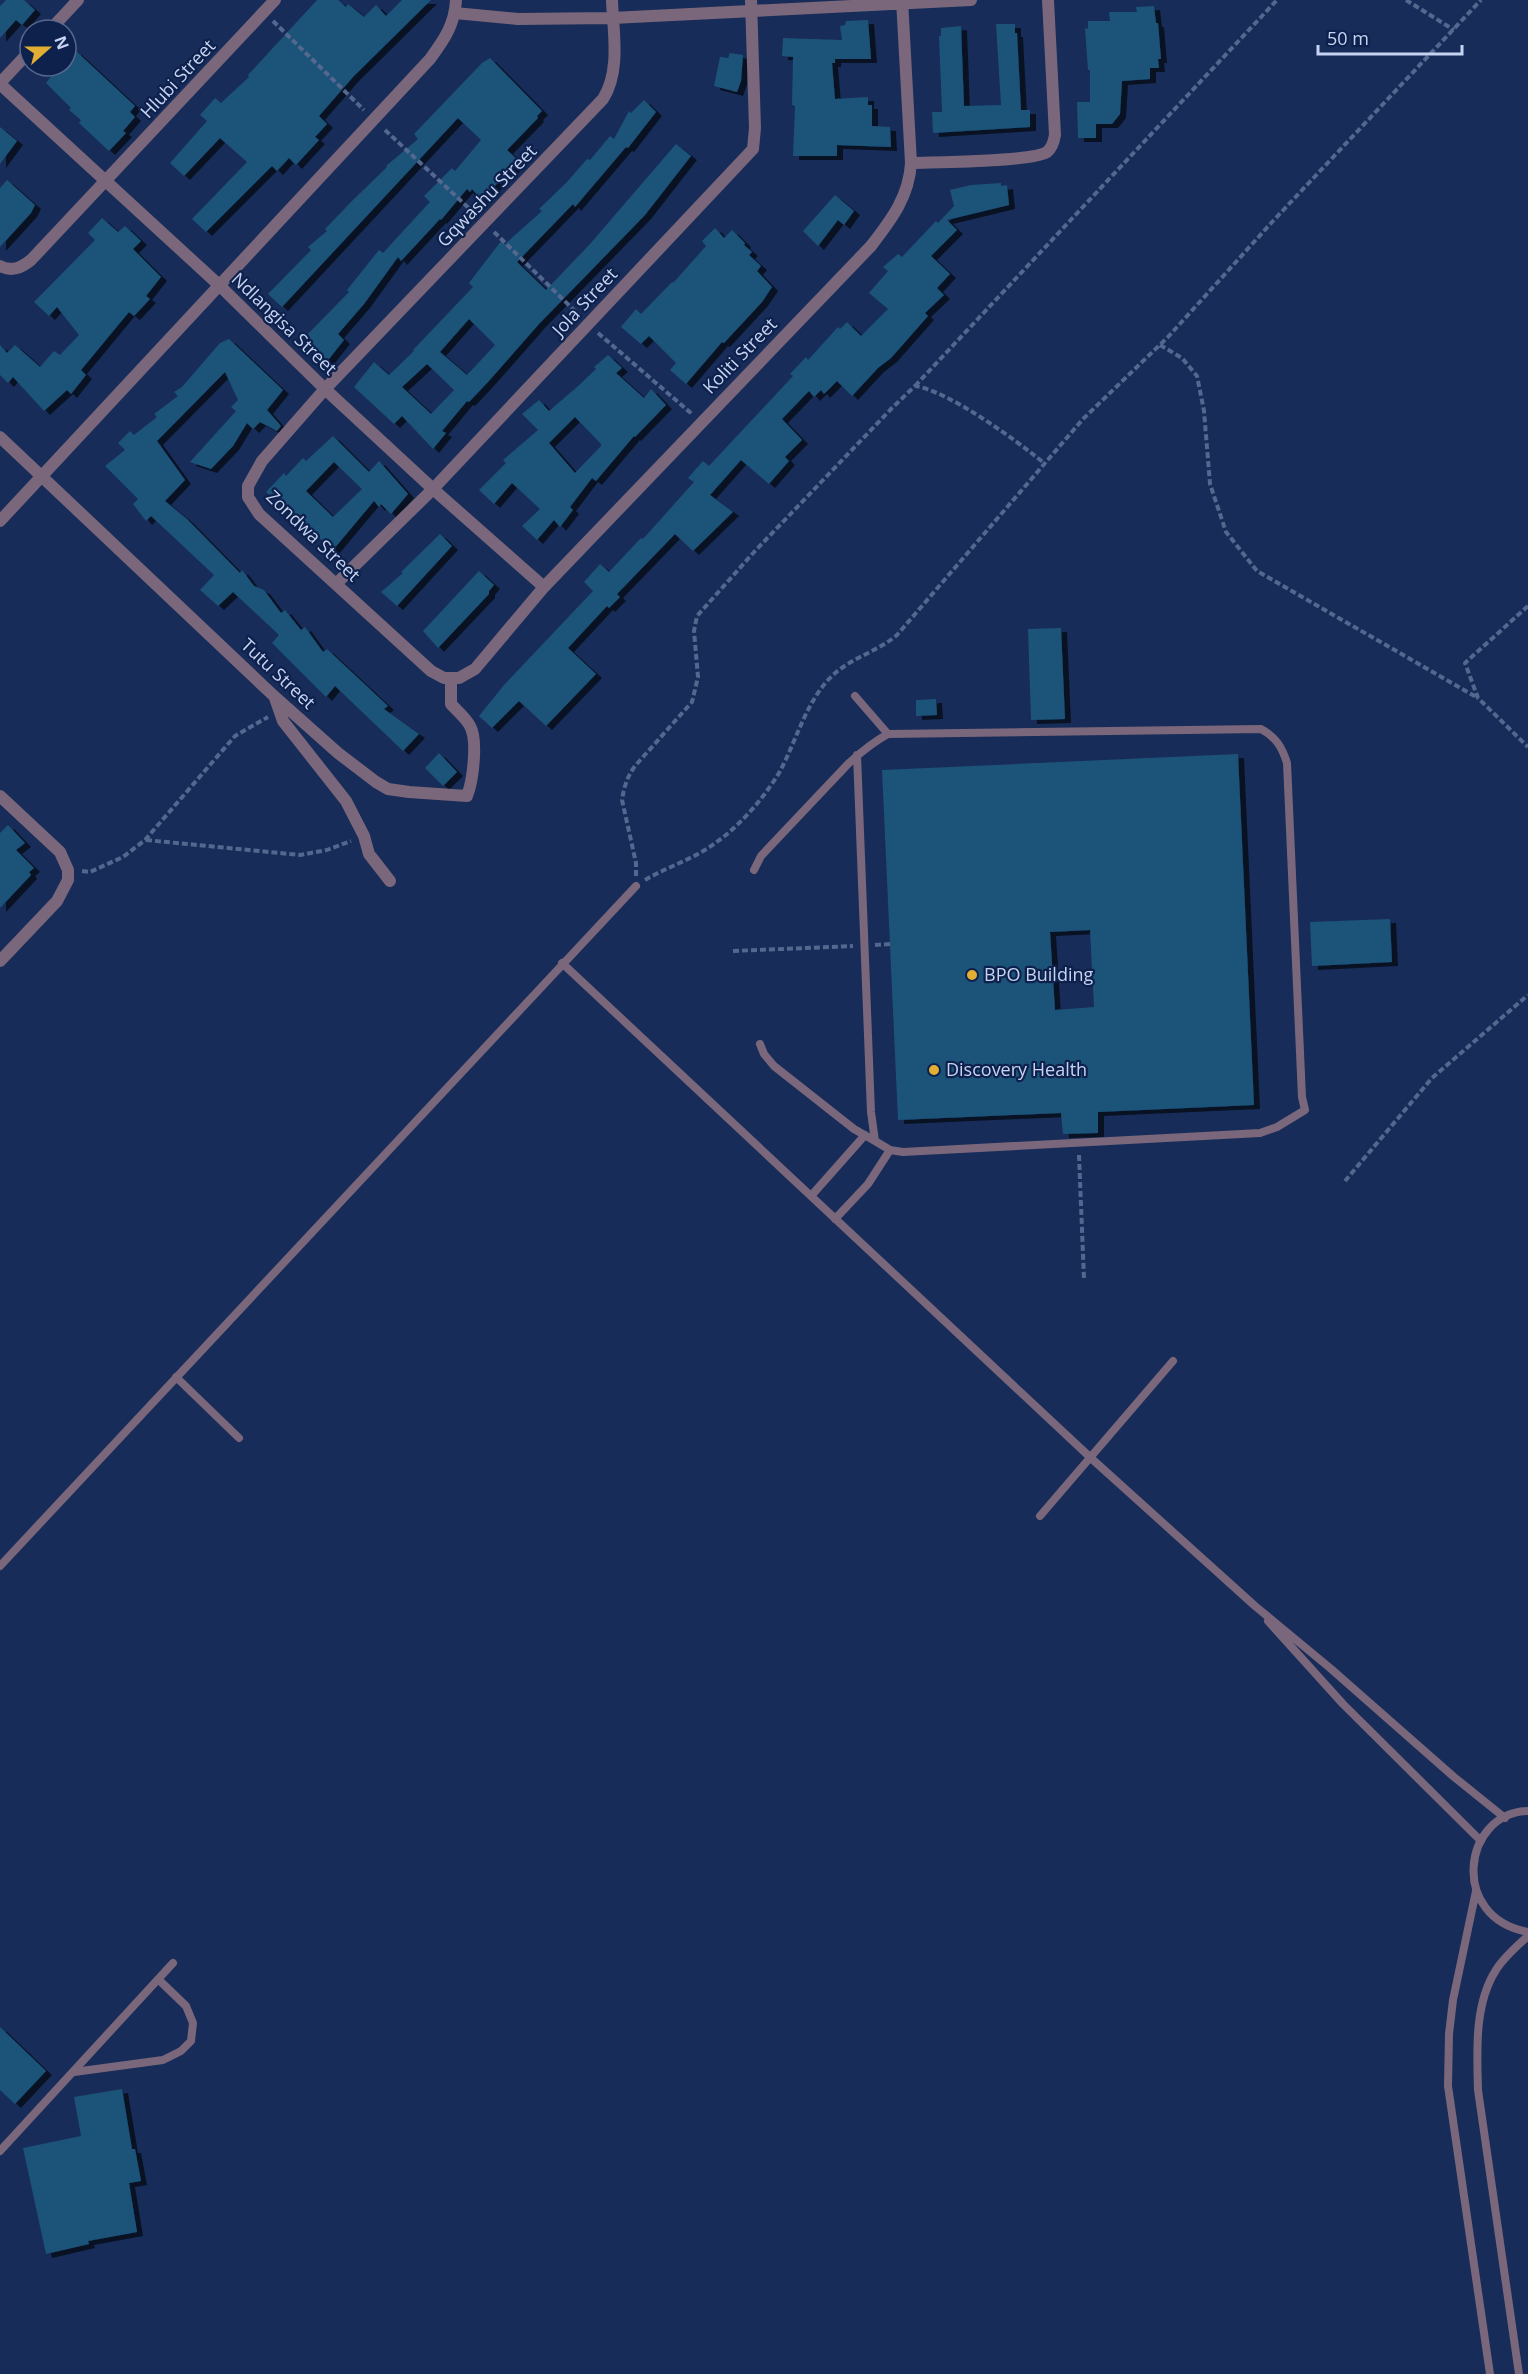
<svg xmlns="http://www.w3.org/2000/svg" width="1528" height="2374" viewBox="0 0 1528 2374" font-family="'Open Sans',sans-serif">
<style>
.building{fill:#1d5279;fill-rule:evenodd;filter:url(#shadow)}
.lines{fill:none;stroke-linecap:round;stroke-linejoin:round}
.path{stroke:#54678e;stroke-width:4;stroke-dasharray:6 3;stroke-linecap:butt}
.lane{stroke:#7a677b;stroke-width:8}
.street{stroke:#7a677b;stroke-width:12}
.poi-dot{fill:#e3ae34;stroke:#0e214d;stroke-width:2}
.labels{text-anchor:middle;stroke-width:4.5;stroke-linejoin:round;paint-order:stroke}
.street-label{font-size:18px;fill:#c6d4f1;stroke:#0e214d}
.poi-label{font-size:18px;fill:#c6d4f1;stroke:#0e214d;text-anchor:start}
</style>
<defs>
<filter id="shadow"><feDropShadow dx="6" dy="4" stdDeviation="0" flood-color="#0009"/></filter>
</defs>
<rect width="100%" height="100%" fill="#172c58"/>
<!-- building -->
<path class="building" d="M6 0H24L35 10 22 25 16 20 0 38V6Z
M317 0H338L346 7 348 4 364 17 376 5 386 16 402 0H431L353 77 319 116 327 124 315 137 319 140 296 165 289 158 277 171 272 166 206 232 192 219 247 162 220 138 184 176 170 163 207 121 200 115 215 98 221 103 249 77 248 75Z
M1154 6 1156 23H1158L1161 59H1158L1159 68H1150V79L1122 81 1120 114 1112 124H1096V138H1078L1077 102H1090V70H1088L1085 28 1088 29V21H1110L1109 12H1137L1136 7Z
M868 20 871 59H835V63H832L835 99 868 97V105H872V126L890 127 891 147 837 145V156H793L795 106 792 105 793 57 782 56 783 38 842 40 840 26 845 25 846 21Z
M996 24H1015V33H1017L1021 110H1030V127L933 133 932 112H942L939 36H941V28L961 26 964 106 1001 105Z
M76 51 135 106 130 112 135 117 123 131 126 133 109 151 79 123 81 120 69 110 71 108 46 83 59 66H66V59Z
M730 53 743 55 741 81 737 92 714 86 720 57 728 58Z
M490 58 542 111 537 116 538 118 507 150 520 162 481 199 472 189 470 192 467 189 441 220 440 219 401 261 398 257 364 304 338 334 344 340 325 364 301 341 349 292 347 290 379 250 383 253 427 205 430 202 424 196 452 168 455 171 481 140 458 118 282 307 268 294 311 250 308 247 327 231 325 229 352 201 387 167 386 166 418 139 414 134 482 63Z
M644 100 656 112 628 148 626 147 575 207 573 204 517 262 546 290 590 244 676 144 691 156 645 215 539 324 488 382 469 402 467 401 442 431 446 433 433 449 402 416 394 424 354 387 374 362 389 375 414 351 413 350 473 287 469 283 501 241 505 244 542 211 539 209 567 182 587 159 590 160 610 136 614 139 629 111 631 113ZM469 319 495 345 467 375 440 352ZM427 364 454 390 431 414 402 387Z
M0 127 17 141 0 164Z
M7 180 35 205 31 213 0 247V188Z
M1001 183V186L1007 185 1009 205 947 220 957 230 931 256 950 274 937 288 944 295 925 313 928 316 891 358 878 368 852 396 837 381 824 394 821 390 814 397 809 391 782 419 802 440 785 457 789 461 769 484 741 460 710 495 733 512 693 551 675 534 617 594 620 597 609 608 607 606 568 648 596 674 546 726 519 701 492 728 479 716 504 685 593 591 584 582 600 564 609 572 641 538 643 539 694 482 688 478 703 461 709 466 793 376 790 374 806 357 808 360 838 327 840 329 847 322 861 336 888 309 869 293 888 271 883 267 898 254 902 257 936 221 938 223 954 206 950 190 971 185Z
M835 195 854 211 844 225 838 220 818 246 803 231Z
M102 218 118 232 125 226 141 241 133 249 161 277 146 296 150 299 134 316 129 312 81 370 86 375 71 394 67 390 44 411 13 377 8 383 0 375V345L7 353 15 345 40 367 54 351 60 355 79 335 57 307 49 316 34 302 95 240 88 233Z
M715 228 724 238 732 230 745 243 744 245 752 252 749 255 761 266 757 271 772 287 762 302 724 343 722 342 686 384 670 370 676 363 649 336 641 344 621 327 636 309 641 314 671 283 674 282 706 246 702 241Z
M229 339 283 390 267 410 281 426 277 431 260 422 253 429 247 423 233 446 211 469 190 462 236 411 231 407 238 400 225 372 157 441 185 480 165 501 187 519 240 573 242 570 254 586 264 590 281 613 285 610 301 630 305 627 323 652 327 649 388 706 384 709 419 734 403 751 335 686 326 697 272 643 279 635 233 592 218 606 200 590 214 575 151 516 146 521 133 504 138 499 105 466 125 450 118 443 130 431 134 435 157 417 154 414 178 396 174 392 182 387 220 343Z
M608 355 622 368 616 373 644 398 651 389 666 405 635 437 634 436 596 481 592 478 570 507 573 510 560 527 554 520 537 540 522 526 540 509 512 483 494 504 479 490 506 463 503 460 538 430 522 414 539 400 549 411 577 387 596 369 594 367ZM575 417 601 444V446L575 473 549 443Z
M333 436 369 472 379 461 408 494 391 514 381 504 379 507 374 501 333 550 266 492 284 473 286 476 303 458 306 461ZM334 462 362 489 333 517 306 491Z
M440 534 452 546 397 606 381 592 403 573 401 572Z
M479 571 494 585 489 591V594L438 648 423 631Z
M1061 628 1065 719 1031 720 1028 629Z
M936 699 937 715 916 716V700Z
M439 753 457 772 443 786 425 768Z
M1238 754 1254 1105 1098 1112V1133L1063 1134 1061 1113 898 1120 882 770ZM1090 930 1094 1007 1055 1010 1050 932Z
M8 825 25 843 16 850 34 868 29 872 31 875 0 908V833Z
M1390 919 1392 962 1312 966 1310 922Z
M0 2027 46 2071 15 2104 0 2090Z
M122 2089 132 2149H135L141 2181 129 2183 137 2232 88 2241 89 2244 46 2254 23 2148 81 2136 74 2097Z"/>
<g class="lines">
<!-- path -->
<path class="path" d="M1406 0 1454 30
M273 21 364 110
M385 130 474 213
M494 232 579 315
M598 333 692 414
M1160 345 1182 358 1197 376 1204 411 1210 484 1226 532 1257 571 1478 698
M915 386 1277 0
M1528 606 1465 663 1478 698 1528 747
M146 840 300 855 327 850 351 841
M82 871 90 872 123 857 145 840 235 736 268 717
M636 876V863L622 800C624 787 627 777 635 766L692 702 698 677 694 631 697 616 755 551 892 408 915 386C949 391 1017 441 1044 463
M645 880C662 870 681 863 698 854 731 836 760 804 779 773 796 742 804 707 828 680 848 658 876 653 897 635L1083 419 1168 337 1273 221 1481 0
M875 945 890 944
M733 951 853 946
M1079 1155 1084 1279
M1345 1181 1432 1078 1528 995"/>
<!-- lane -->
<path class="lane" d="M855 696 888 734
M754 870 761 856 848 764C861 752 873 742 888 734L1261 729C1276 737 1282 747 1287 763L1302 1097 1305 1110 1277 1127 1260 1133 903 1152 890 1150 875 1141 871 1112 857 755
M562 963 1092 1459 1255 1606 1330 1668 1454 1777 1505 1818
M760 1044 764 1054 774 1066 854 1129 875 1141
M811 1196 865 1135
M835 1219 868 1184 890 1150
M176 1377 239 1438
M1040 1516 1173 1361
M0 1566 636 886
M1268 1621 1343 1704 1481 1841
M1528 1811C1462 1813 1449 1918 1528 1932
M1476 1891 1453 2000 1449 2034 1448 2086 1490 2374
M74 2072 163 2060 181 2051 191 2041 193 2023 186 2006 159 1980
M0 2151 173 1963
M1519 2374 1478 2090C1477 2052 1474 2004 1496 1970 1504 1957 1516 1947 1528 1936"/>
<!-- street -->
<path class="street" d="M612 0C613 31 621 71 603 99L325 389 262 461 248 486V497L259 514 431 671 444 678H459L475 669 544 587 871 246C891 220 909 197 911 163L902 0
M455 13 518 19 612 18 971 0
M50 30 78 0
M0 83 30 51
M0 84 219 285 325 389 433 489 544 587
M911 163C935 162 1032 162 1047 152 1052 148 1054 141 1055 135L1048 0
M0 266C12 272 21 268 31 260L275 0
M0 437 275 697 338 753 376 782 388 789 409 792 467 796C473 781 478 740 470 726 466 718 457 711 451 704V678
M0 521 430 59C444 40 455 24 456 0
M337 583 433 489 753 149 755 128 751 0
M275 698 283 721 346 801 364 836 369 854 390 881
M0 796 60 852 68 870V880L57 901 0 961"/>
</g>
<!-- markers -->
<g class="poi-dot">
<circle cx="972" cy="975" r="6"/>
<circle cx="934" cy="1070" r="6"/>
</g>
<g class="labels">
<!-- street labels -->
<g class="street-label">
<text transform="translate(178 79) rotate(-47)" y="6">Hlubi Street</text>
<text transform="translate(487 196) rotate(-46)" y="6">Gqwashu Street</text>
<text transform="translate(585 302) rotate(-47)" y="6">Jola Street</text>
<text transform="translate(284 324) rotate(44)" y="6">Ndlangisa Street</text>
<text transform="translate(740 356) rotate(-46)" y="6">Koliti Street</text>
<text transform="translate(313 536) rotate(44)" y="6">Zondwa Street</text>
<text transform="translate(278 674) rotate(43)" y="6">Tutu Street</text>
</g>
<!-- poi labels -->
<g class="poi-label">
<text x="984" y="981">BPO Building</text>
<text x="946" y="1076">Discovery Health</text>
</g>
</g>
<!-- north arrow -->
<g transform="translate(48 48) rotate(69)"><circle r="28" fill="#0e214d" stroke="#58698f" stroke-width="1.5"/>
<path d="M0-4.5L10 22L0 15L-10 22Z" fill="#e3ae34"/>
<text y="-9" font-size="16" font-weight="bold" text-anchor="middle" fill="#c6d4f1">N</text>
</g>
<!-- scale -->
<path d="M1318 45v9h144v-9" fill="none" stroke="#c6d4f1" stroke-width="3"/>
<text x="1327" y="45" font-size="18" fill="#c6d4f1" stroke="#0e214d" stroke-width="4.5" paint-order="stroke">50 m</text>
</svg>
